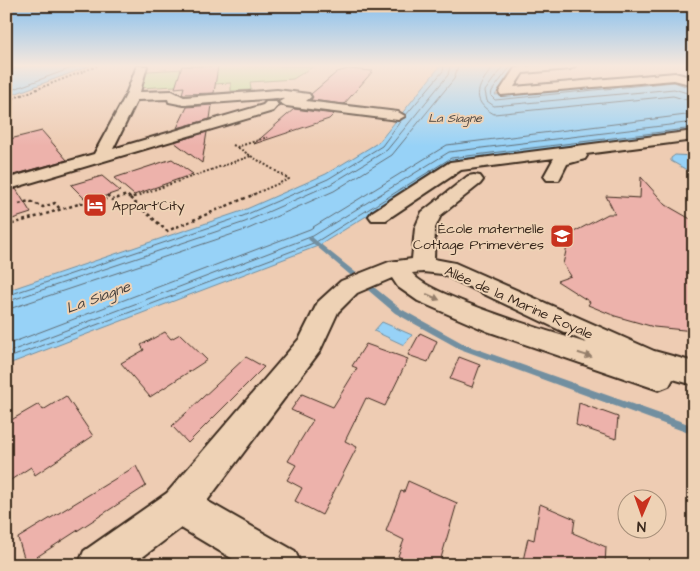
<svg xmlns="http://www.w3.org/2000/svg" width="700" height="571" viewBox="0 0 700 571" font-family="'Architects Daughter',sans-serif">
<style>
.green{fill:#c0de96;stroke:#7e845a}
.water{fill:#97d2f7;stroke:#728fa0}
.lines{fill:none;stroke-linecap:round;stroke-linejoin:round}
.shore{stroke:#606d75;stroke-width:1}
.stream{fill:#728fa0;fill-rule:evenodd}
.building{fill:#edb2ab;stroke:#3b2a1e}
.minor-casing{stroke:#3b2a1e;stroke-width:4}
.path-far1{stroke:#3b2a1e;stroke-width:2;stroke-dasharray:2 2;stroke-linecap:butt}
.path{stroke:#3b2a1e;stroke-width:2.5;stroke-dasharray:3 3;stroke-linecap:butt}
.minor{fill:#eed2b5;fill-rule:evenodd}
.oneway{fill:#947e6a}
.labels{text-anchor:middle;stroke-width:4;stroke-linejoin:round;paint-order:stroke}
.far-water-label{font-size:12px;font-style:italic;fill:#49433f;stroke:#eed2b5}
.poi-label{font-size:14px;fill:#3b2a1e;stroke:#eed2b5;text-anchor:start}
.street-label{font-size:14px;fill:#3b2a1e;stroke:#eed2b5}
.water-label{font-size:15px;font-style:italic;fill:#49433f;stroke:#eed2b5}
</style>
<rect width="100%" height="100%" fill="#eeccb3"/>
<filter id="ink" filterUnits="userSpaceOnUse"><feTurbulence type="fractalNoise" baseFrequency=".02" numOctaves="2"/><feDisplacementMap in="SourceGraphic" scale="10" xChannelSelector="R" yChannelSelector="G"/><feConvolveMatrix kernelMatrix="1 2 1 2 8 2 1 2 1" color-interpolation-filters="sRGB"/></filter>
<g filter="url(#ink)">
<!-- green -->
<path class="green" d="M186 66H314L293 79 250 82 251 90 231 91V83L139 88 148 71 183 69Z"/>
<!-- water -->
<path class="water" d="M26 66H90L6 97V72Z
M440 66H554L515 69 495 95 676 77 694 84V133L452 163 318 246 6 365V291L242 211 326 174 379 142Z
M675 155 694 156V174L671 161V158Z
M382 322 412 335 404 345 374 331Z"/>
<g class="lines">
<!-- shore -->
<path class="shore" d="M494 66C479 84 468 100 494 114L673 96 694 102
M503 66 485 91 487 101 494 106 674 89 694 95
M511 66 492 91 491 96 495 100 674 82 694 89
M6 92 77 66
M406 115 443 71 444 66
M6 296 243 216 328 179 382 146 402 119
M6 302 245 222 331 184 387 150 448 75 450 66
M6 310 248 229 334 191 392 155 454 79 458 66
M6 345 310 229 447 145 694 114
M6 353 313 236 449 152 694 122
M6 359 316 242 451 158 694 128"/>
<!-- stream -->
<path class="stream" d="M311 237 313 238 401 309 466 345 694 426V435L460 349 395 313 309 240 308 239 309 238Z"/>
</g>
<!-- building -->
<path class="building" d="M182 66H218L214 93 182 94 184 87 175 88Z
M348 69 373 71 344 104 311 100 313 97 311 94 337 72Z
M212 105 210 119 177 128 187 107Z
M294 109 334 114 329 119 254 144Z
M42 131 67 160 6 177V140Z
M207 132 202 163 174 142Z
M172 159 193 174 134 195 114 178Z
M102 176 120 191 88 202 71 185Z
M641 177 666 205 694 221V331L654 327 615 316 588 305 590 302 557 281 571 276 563 264 569 238 572 233 608 214H615L606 196 640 198Z
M16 189 31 213 6 221V192Z
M165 332 171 339 180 334 207 360 150 397 121 363 144 350 141 345Z
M420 333 437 341 428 362 408 355Z
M366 344 408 359 385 406 366 398 345 441 357 447 322 515 295 501 302 488 287 480 296 465 288 461 313 420 291 410 302 394 333 407 357 368 352 366Z
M246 357 264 367 188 443 172 426Z
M459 357 480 365 472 387 450 379Z
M66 396 93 436 35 475 31 467 6 483V423L39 404 43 410Z
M579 403 618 417 616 439 576 425Z
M136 466 146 486 26 564 18 538Z
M408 481 457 503 439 565H414L398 556 404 540 386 531 401 491 404 492Z
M540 504 575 519 573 533 606 547 605 565H522L528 538 534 540Z"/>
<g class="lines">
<!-- minor casing -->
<g class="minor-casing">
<path id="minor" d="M137 66H147L140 92 172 91 184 97 277 90 309 94 311 97 306 101 398 112 405 116 398 120 286 106 279 102 284 99 277 98 184 105 169 102 168 99 137 100 113 149 263 105 266 102H276L278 105 273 111 6 190V179L94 154 125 97Z
M532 66H575L570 69 523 73 514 87 675 73 694 78V85L674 80 501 95 499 92 515 68Z
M694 131V140L586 154 587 156 585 159 567 164 559 180H547L544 176 554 158 461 170 386 220H372L369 216 372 212 450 162Z
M474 175 480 176 483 180 480 184 441 215 435 228 434 259 455 263 654 351 694 362V385L673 379 669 386 659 390 487 331 418 301 398 287 392 278 357 293 338 312 320 351 207 501 295 551 301 565H243L181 528 132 565H78L84 551 167 493 300 338 318 302 341 281 389 262 412 259 415 228 422 212 468 176ZM423 272 442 274 587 343C556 334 426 295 412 273Z"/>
</g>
<!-- path-far1 -->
<path class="path-far1" d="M6 70 19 66
M6 101 97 66
M233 145 237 147 268 137
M251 156 289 179 252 195
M139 195 251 156 237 147"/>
<!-- path -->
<path class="path" d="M107 195 112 200 127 195 130 198 143 194
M130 198 167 231 255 194
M19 204 29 201 43 207 55 203 60 209
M6 226 82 203 86 205 109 198"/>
<!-- minor -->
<use href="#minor" class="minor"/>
</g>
<!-- one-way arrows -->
<defs><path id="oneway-solid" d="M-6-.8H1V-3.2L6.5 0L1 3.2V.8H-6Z" transform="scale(1.25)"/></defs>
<g class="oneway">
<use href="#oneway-solid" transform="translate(433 297) rotate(24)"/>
<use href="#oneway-solid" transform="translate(585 355) rotate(18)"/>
</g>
</g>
<!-- sky -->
<linearGradient id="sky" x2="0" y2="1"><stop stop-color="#87c0ee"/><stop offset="0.45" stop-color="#f7e8dd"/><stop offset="1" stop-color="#f7e8dd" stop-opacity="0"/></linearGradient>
<rect width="700" height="146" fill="url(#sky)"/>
<!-- icons -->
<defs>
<g id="hotel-square" transform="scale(1.25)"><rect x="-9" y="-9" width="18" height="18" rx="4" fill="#c8321e" stroke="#eed2b5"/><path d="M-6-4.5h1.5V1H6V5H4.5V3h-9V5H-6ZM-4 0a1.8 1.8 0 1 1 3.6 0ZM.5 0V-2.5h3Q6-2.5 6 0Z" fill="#fff"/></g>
<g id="school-square" transform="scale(1.25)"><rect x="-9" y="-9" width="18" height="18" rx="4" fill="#c8321e" stroke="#eed2b5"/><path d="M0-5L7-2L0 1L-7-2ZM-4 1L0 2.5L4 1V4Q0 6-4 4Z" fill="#fff"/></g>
</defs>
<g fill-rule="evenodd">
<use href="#hotel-square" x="95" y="205"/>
<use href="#school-square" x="562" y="236"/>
</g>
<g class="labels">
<!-- far-water labels -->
<g class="far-water-label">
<text x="455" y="122">La Siagne</text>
</g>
<!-- poi labels -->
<g class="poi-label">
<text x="112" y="210">Appart'City</text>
<text x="544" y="233" text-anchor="end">École maternelle<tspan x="544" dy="16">Cottage Primevères</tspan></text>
</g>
<!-- street labels -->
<g class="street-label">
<text transform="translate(519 302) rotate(24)" y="5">Allée de la Marine Royale</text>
</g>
<!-- water labels -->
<g class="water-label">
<text transform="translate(98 297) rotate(-20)" y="5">La Siagne</text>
</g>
</g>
<!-- margin -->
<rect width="700" height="571" fill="none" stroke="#eed2b5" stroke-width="25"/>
<rect x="12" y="12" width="675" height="546" fill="none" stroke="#3b2a1e" stroke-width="2" filter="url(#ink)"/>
<!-- north arrow -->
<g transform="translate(642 514) rotate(182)"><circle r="24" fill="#eed2b5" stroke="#a68f79"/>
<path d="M0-4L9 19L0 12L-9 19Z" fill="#c8321e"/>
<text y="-8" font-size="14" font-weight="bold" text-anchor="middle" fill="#3b2a1e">N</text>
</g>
</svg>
